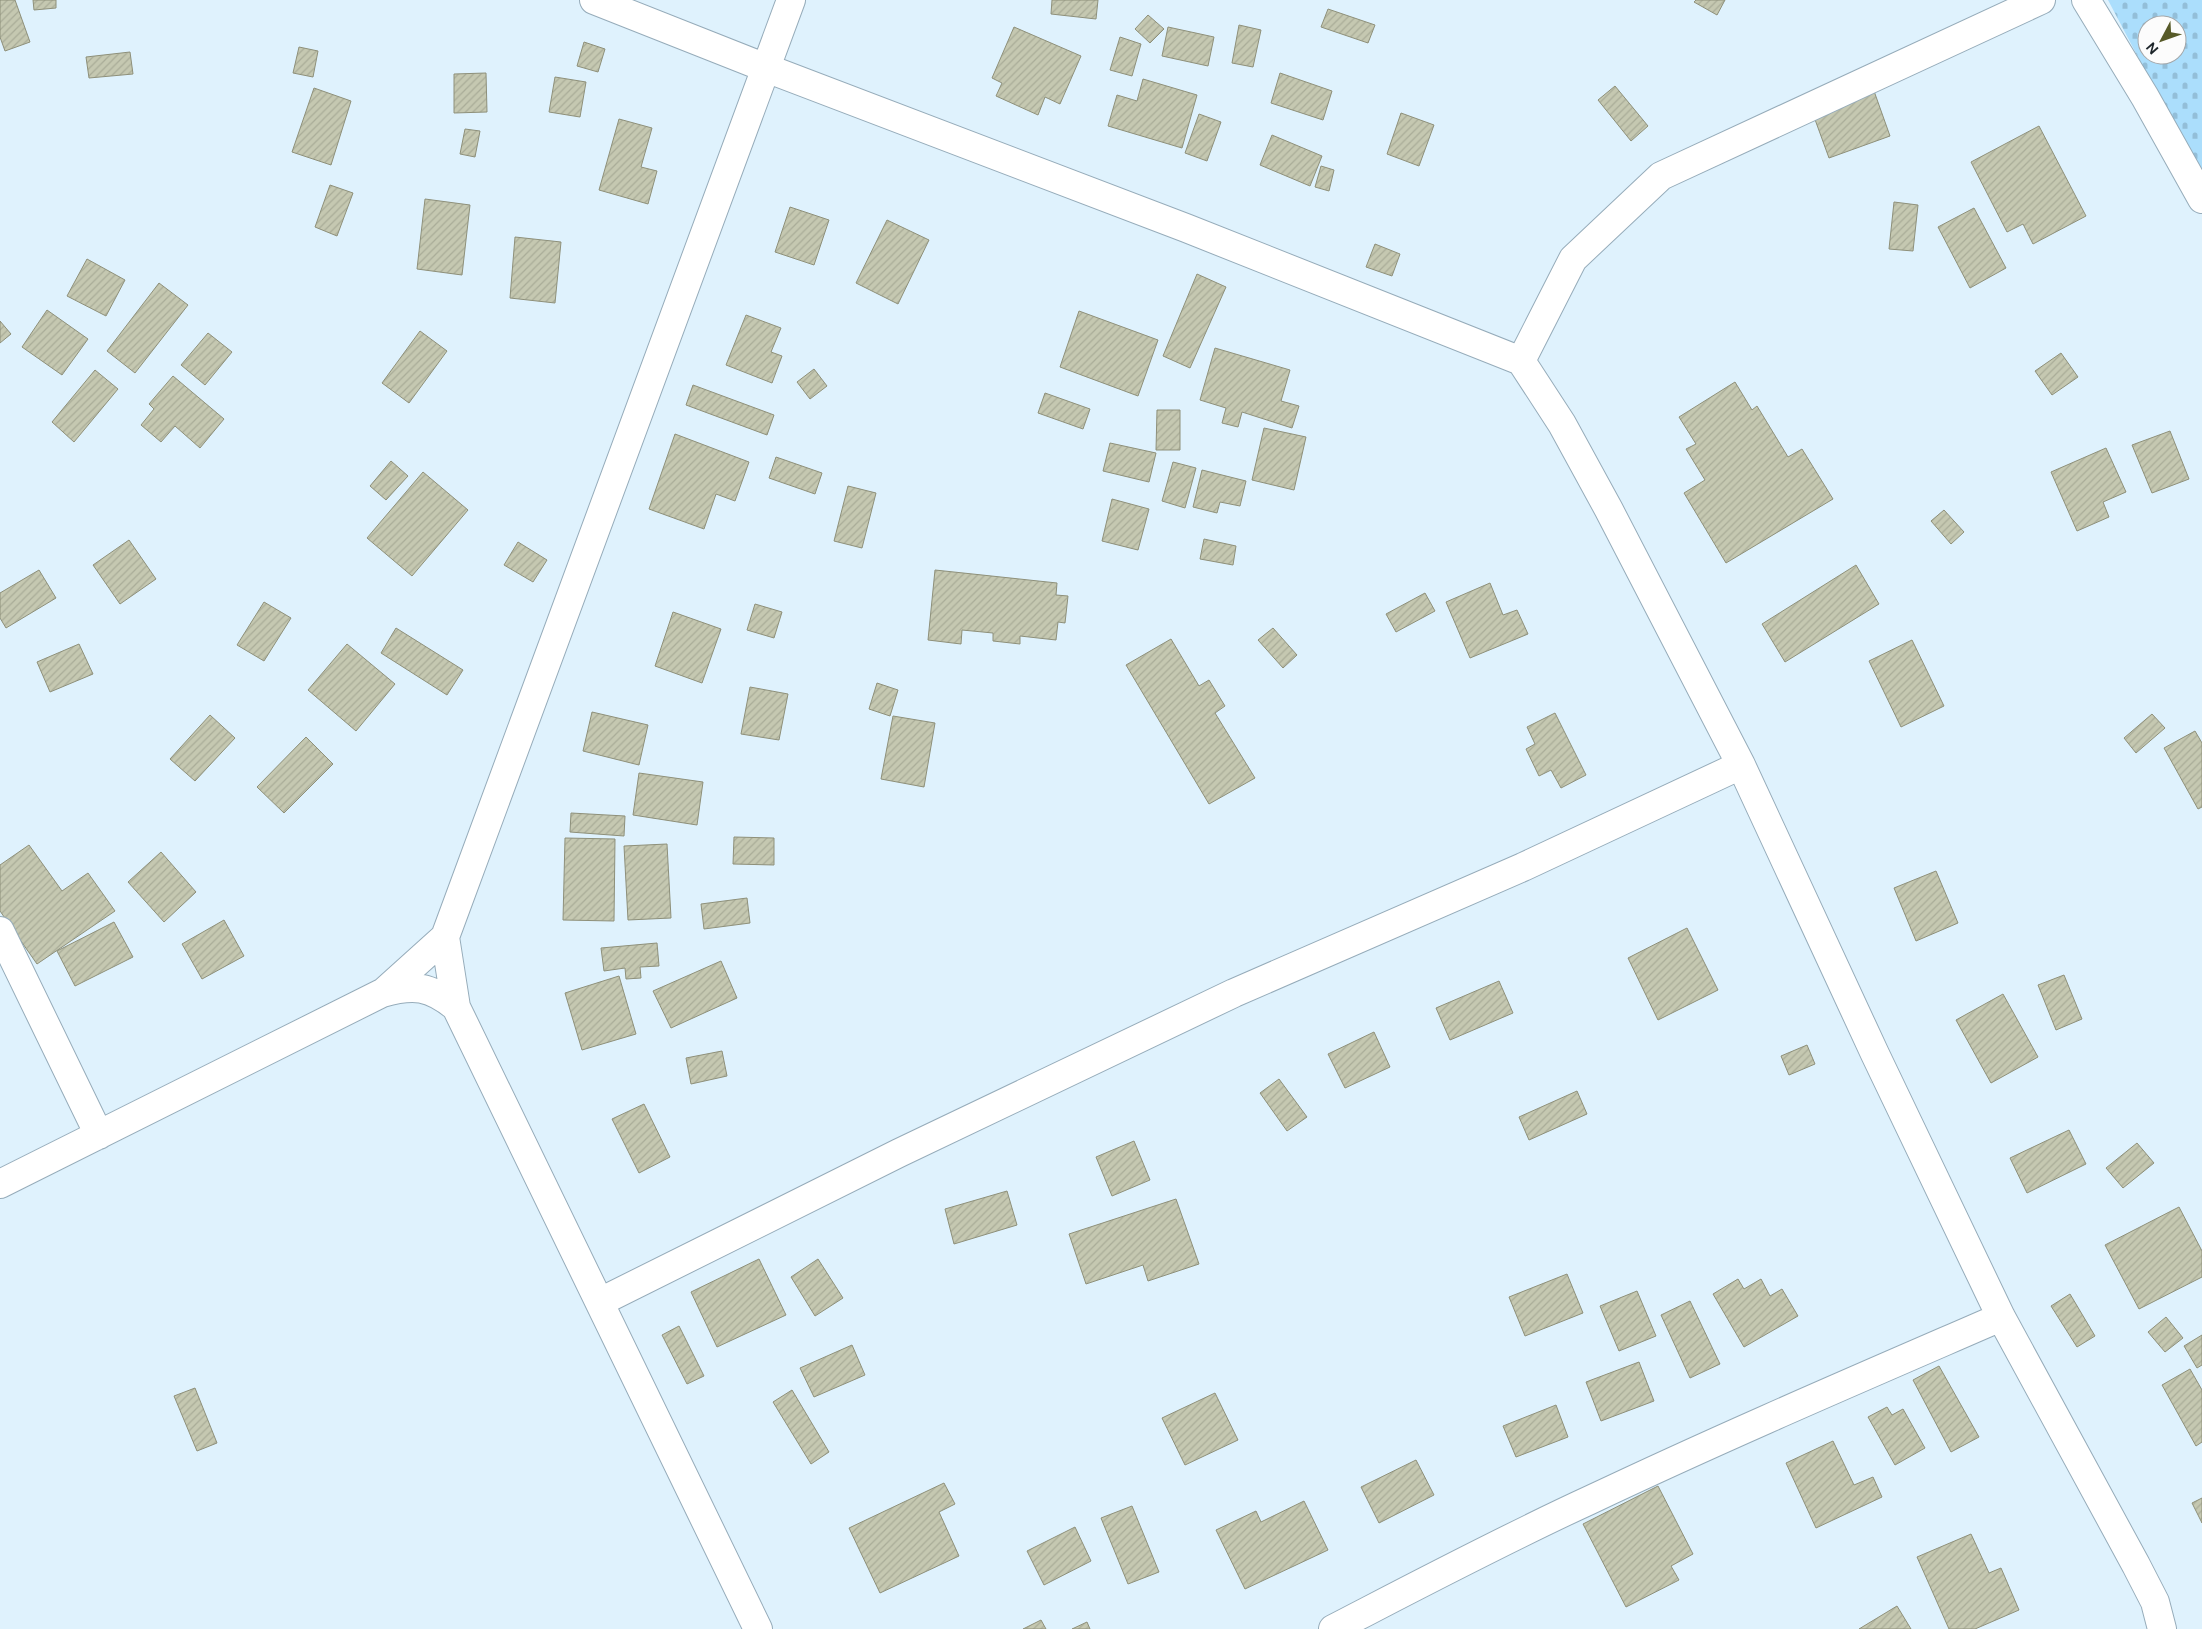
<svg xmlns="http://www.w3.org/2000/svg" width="2202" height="1629" viewBox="0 0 2202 1629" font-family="'DM Sans',sans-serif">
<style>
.cemetery{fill:url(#cemetery-stones);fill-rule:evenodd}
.building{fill:url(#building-hatch);stroke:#8e907a}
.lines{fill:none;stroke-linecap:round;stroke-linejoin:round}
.street-casing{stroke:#96acba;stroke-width:30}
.street{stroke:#fff;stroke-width:28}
</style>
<defs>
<pattern id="cemetery-stones" width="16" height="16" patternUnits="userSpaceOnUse" patternTransform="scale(1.25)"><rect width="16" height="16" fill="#abdefc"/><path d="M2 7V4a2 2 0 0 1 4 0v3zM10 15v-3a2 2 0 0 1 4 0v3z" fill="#93bed8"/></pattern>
<pattern id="building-hatch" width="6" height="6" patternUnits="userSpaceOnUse" patternTransform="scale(1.25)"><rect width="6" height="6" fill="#c5c8b1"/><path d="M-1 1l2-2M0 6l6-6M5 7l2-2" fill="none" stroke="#a9ac98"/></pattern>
</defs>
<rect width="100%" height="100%" fill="#dff2fd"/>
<!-- cemetery -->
<path class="cemetery" d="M2108 0H2202V179ZM2147 25H2177V55H2147Z"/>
<!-- building -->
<path class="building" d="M0 0H15L30 42 5 51 0 37Z
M33 0H56V8L34 10Z
M1052 0H1098L1096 19 1051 14Z
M1696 0H1725L1717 15 1694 2Z
M1328 9 1375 25 1368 43 1321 27Z
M1148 15 1164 29 1150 43 1135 29Z
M1239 25 1261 30 1253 67 1232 63Z
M1014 27 1081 56 1060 104 1045 97 1038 115 996 96 1002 83 992 78Z
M1168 27 1214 37 1208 66 1162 56Z
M1120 37 1141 44 1132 76 1110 70Z
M584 42 605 49 598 72 577 66Z
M299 47 318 51 313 77 293 73Z
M130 52 133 74 89 78 86 57Z
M486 73 487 112 454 113V74Z
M1280 73 1332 91 1323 120 1271 103Z
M555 77 586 82 580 117 549 112Z
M1143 79 1197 95 1182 148 1108 126 1117 95 1137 101Z
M1615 86 1648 126 1631 141 1598 100Z
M314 88 351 101 331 165 292 152Z
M1874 91 1890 136 1829 158 1813 114Z
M1401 113 1434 125 1419 166 1387 154Z
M1199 114 1221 122 1207 161 1185 153Z
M619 119 652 128 641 167 657 171 648 204 599 190Z
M2039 126 2086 216 2033 244 2023 224 2007 232 1971 162Z
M465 129 480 131 475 157 460 154Z
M1272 135 1322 156 1310 186 1260 165Z
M1321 166 1334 170 1329 191 1315 187Z
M330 185 353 193 337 236 315 227Z
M425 199 470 205 462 275 417 269Z
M1894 202 1918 205 1913 251 1889 249Z
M790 207 829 220 814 265 775 252Z
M1974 208 2006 268 1970 288 1938 227Z
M887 220 929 240 898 304 856 283Z
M515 237 561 242 555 303 510 298Z
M1375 244 1400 254 1392 276 1366 267Z
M87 259 125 280 106 316 67 296Z
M1197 274 1226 287 1190 368 1163 356Z
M159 283 188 305 135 373 107 351Z
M47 310 88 339 62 375 22 347Z
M1079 311 1158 340 1138 396 1060 367Z
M746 315 781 328 771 352 782 356 772 383 726 365Z
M0 321 11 334 0 343Z
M420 331 447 351 409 403 382 383Z
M208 333 232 352 205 385 181 365Z
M1215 348 1290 370 1281 401 1299 406 1292 428 1242 412 1238 427 1222 423 1226 408 1200 400Z
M2061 353 2078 377 2052 395 2035 371Z
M814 369 827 386 810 399 797 382Z
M95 370 118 389 74 442 52 422Z
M173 376 224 419 200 448 175 426 161 442 141 425 154 409 149 404Z
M1735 382 1752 410 1757 406 1788 457 1802 449 1833 499 1726 563 1684 493 1705 480 1686 449 1696 444 1679 417Z
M693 385 774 415 767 435 686 405Z
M1045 393 1090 409 1083 429 1038 413Z
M1157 410H1180V450H1156Z
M1264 428 1306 437 1294 490 1252 480Z
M2170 431 2189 479 2152 493 2132 445Z
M675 434 749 462 735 501 716 494 704 529 649 509Z
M1110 443 1156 453 1149 482 1103 471Z
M2106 448 2126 492 2103 502 2109 517 2077 531 2051 472Z
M776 457 822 473 815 494 769 478Z
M391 461 408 476 386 500 370 486Z
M1173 462 1196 468 1185 508 1162 501Z
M1202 470 1246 481 1240 506 1220 502 1217 513 1193 507Z
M423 472 468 510 412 576 367 538Z
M848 486 876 493 862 548 834 541Z
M1112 499 1149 509 1138 550 1102 541Z
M1944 510 1964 532 1951 544 1931 521Z
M1204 539 1236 546 1233 565 1200 559Z
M129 540 156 579 120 604 93 565Z
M518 542 547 560 533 582 504 565Z
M1856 565 1879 604 1785 662 1762 624Z
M39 570 56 598 6 628 0 618V593Z
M935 570 1057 583 1056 595 1068 596 1065 623 1058 622 1056 640 1020 636V644L993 641V633L962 630 961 644 928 640Z
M1490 583 1503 615 1517 610 1528 634 1470 658 1446 602Z
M1425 593 1435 611 1396 632 1386 614Z
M264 602 291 618 264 661 237 645Z
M755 604 782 612 774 638 747 630Z
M673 612 721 629 702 683 655 666Z
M396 628 463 670 447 695 381 653Z
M1273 628 1297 655 1283 668 1258 640Z
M1171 639 1199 686 1209 680 1225 706 1215 713 1255 778 1209 804 1126 665Z
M1912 640 1944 706 1901 727 1869 661Z
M79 644 93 674 50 692 37 662Z
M347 644 395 684 356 731 308 690Z
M877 683 898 690 890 716 869 709Z
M750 687 788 694 779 740 741 734Z
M592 712 648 725 639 765 583 751Z
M1555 713 1586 775 1561 788 1551 770 1539 776 1526 749 1535 744 1527 727Z
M2152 714 2165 728 2136 753 2124 738Z
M210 715 235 738 195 781 170 759Z
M893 716 935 723 924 787 881 779Z
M2195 731 2202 743V807L2198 809 2164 748Z
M306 737 333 764 284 813 257 787Z
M639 773 703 782 697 825 633 815Z
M571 813 625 816 624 836 570 832Z
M734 837 774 838V865L733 864Z
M565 838 615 839 614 921 563 920Z
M667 844 671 918 628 920 624 846Z
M29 845 62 891 88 873 115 911 37 964 0 911V865Z
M161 852 196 892 164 922 128 882Z
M1936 871 1958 923 1916 941 1894 888Z
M747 898 750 923 704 929 701 904Z
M224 920 244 956 202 979 182 944Z
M114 922 133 957 75 986 57 951Z
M1687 928 1718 990 1658 1020 1628 958Z
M657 943 659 966 640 967 641 978 626 979 625 968 604 971 601 948Z
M721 961 737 998 671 1028 653 991Z
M2064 975 2082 1019 2056 1030 2038 985Z
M619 976 636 1034 582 1050 565 993Z
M1499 981 1513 1013 1450 1040 1436 1008Z
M2003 994 2038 1057 1991 1083 1956 1020Z
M1374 1032 1390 1067 1345 1088 1328 1054Z
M1807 1045 1815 1064 1789 1075 1781 1056Z
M722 1051 727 1076 691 1084 686 1058Z
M1279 1079 1307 1117 1287 1131 1260 1093Z
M1577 1091 1587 1114 1529 1140 1519 1117Z
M644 1104 670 1157 639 1173 612 1119Z
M2069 1130 2086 1164 2027 1193 2010 1158Z
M1134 1141 1150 1180 1112 1196 1096 1157Z
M2137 1143 2154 1163 2123 1188 2106 1168Z
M1007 1191 1017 1225 954 1244 945 1209Z
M1176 1199 1199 1264 1148 1281 1143 1265 1086 1284 1069 1234Z
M2179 1207 2202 1251V1277L2139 1309 2105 1245Z
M759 1259 786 1315 717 1347 691 1292Z
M818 1259 843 1298 815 1316 791 1277Z
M1567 1274 1583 1313 1525 1336 1509 1297Z
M1738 1279 1744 1289 1761 1279 1770 1296 1782 1289 1798 1316 1744 1347 1713 1294Z
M1637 1291 1656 1336 1619 1351 1600 1306Z
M2070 1294 2095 1336 2077 1347 2051 1306Z
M1690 1301 1720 1364 1690 1378 1661 1315Z
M2166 1317 2183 1338 2165 1352 2148 1332Z
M679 1326 704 1376 687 1384 662 1335Z
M2202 1335V1365L2197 1368 2184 1346Z
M852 1345 865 1375 814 1397 800 1368Z
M1639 1362 1654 1401 1601 1421 1586 1382Z
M1939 1366 1979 1437 1951 1452 1913 1380Z
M2190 1369 2202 1390V1442L2196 1446 2162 1385Z
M195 1388 217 1443 197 1451 174 1396Z
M792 1390 829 1452 811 1464 773 1402Z
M1215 1393 1238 1440 1185 1465 1162 1418Z
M1556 1405 1568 1437 1516 1457 1503 1426Z
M1887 1407 1892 1415 1903 1409 1925 1448 1895 1465 1868 1417Z
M1833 1441 1854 1485 1873 1477 1882 1497 1816 1528 1786 1463Z
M1416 1460 1434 1495 1379 1523 1361 1487Z
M944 1483 955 1504 939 1512 959 1556 880 1593 849 1528Z
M1658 1486 1693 1554 1671 1566 1679 1580 1626 1607 1583 1524Z
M2202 1498V1523L2192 1503Z
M1304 1501 1328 1550 1245 1589 1216 1530 1256 1511 1261 1522Z
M1132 1506 1159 1572 1128 1584 1101 1518Z
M1075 1527 1091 1561 1044 1585 1027 1551Z
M1971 1534 1989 1573 2001 1568 2019 1610 1975 1629H1949L1917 1557Z
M1897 1606 1911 1629H1859Z
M1041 1620 1046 1629H1023Z
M1087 1622 1090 1629H1072Z"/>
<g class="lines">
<!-- street casing -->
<g class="street-casing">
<path id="street" d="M594 0 766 68 1186 228 1521 361 1562 424 1609 510 1741 765 1875 1054 2001 1317 2136 1565 2155 1602 2162 1629
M2086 0 2145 97 2202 199
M1521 361 1573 259 1661 176 2041 0
M0 931 99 1135
M445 937 456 1007
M384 992 445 937 791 0
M0 1184 382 993C414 984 430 986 456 1007L758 1629
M600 1302 899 1153 1234 993 1523 867 1741 765
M1333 1629C1418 1585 1503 1540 1590 1500 1725 1436 1863 1377 2001 1317"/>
</g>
<!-- street -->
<use href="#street" class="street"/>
</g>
<!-- north arrow -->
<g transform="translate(2162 40) rotate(229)"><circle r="24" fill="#fcfcfc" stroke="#a3a6a8"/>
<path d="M0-4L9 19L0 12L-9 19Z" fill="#575a28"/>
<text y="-8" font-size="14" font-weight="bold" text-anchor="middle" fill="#1d252a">N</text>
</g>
</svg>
